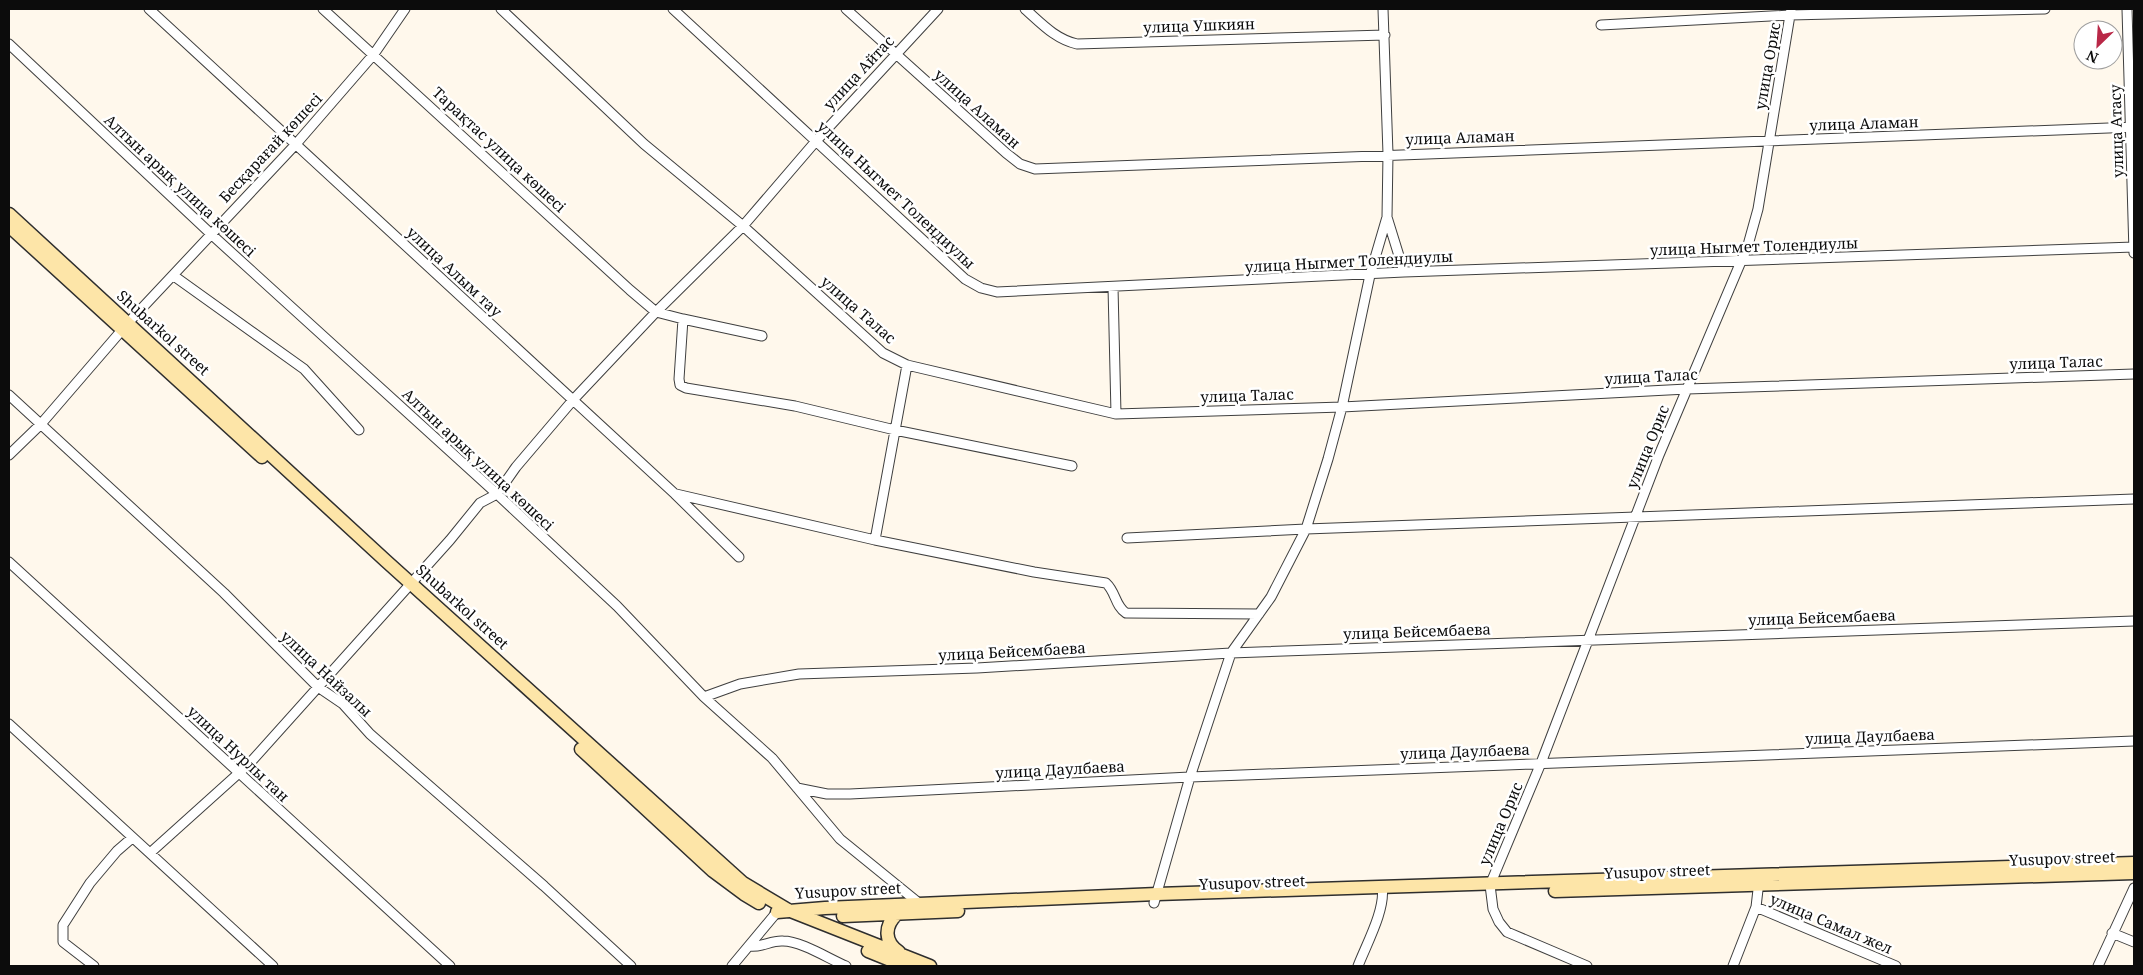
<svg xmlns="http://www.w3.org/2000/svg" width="2143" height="975" viewBox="0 0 2143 975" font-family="'Noto Serif',serif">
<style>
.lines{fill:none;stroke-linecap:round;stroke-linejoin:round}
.street-casing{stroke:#3f3f3f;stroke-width:11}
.secondary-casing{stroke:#2e2e2e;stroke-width:15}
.street{stroke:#fff;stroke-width:9}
.secondary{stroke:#fde5a8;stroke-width:12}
.labels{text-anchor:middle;stroke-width:5;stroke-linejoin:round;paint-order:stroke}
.street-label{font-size:15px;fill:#0c0c0c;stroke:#fff}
</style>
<rect width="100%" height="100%" fill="#fff8ec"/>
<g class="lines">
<!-- street casing -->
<g class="street-casing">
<path id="street" d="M149 9 675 494 739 557
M323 9 630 290 656 312 683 319 679 379 680 385 686 388 795 406 895 430 1072 466
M501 9 644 144 743 226 883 353 907 365 1116 414 1342 407 1687 389 2134 374
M673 9 965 279 981 288 997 292 1404 272 2134 247
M846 9 1006 153 1020 164 1035 169 2134 127
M1025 9C1041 23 1055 39 1077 44L1385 35
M2127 9 2134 253
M1601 25 1790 15 2045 9
M9 44 211 234 497 494 617 606 704 697 772 758 840 839 920 904
M1387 217 1404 272
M174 276 304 369 359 430
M1113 287 1116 414
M683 319 762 336
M907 365 875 540 1034 572 1106 583C1116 592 1115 606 1126 613L1259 614
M9 395 224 593 318 687 343 704 370 734 544 886 631 966
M9 455 41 424 128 323 296 144 374 54 405 9
M676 494 875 540
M1127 538 1306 529 2134 499
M9 562 450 966
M704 697 740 684 799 674 977 668 1231 653 2134 621
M9 724 273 966
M797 788 827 794H850L1190 777 2134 741
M150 853 249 764 450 540 480 503 497 494 516 467 573 400 656 312 743 226 816 141 938 9
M1154 903 1190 777 1231 653 1271 597 1306 529 1328 459 1342 407 1370 275 1387 217 1388 154 1383 9
M1756 907 1896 966
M2112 933 2134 942
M749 946C762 948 771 940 783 941 801 941 829 959 846 966
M94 966 63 942V925L90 883 117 851 132 838
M732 966 777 912
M1358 966C1366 945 1386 909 1382 887
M1587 966 1507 932 1499 922 1493 909 1490 885 1541 763 1659 455 1748 245 1758 209 1791 9
M1733 966 1756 907 1759 881
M2098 966 2134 888"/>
</g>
<!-- secondary casing -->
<g class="secondary-casing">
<path id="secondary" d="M9 214 386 561 743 883 788 910 930 966
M9 226 262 457
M581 749 713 871 744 894 759 903
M1555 891 2134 873
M777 912 825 908 1157 894 2134 863
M897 914C884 926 884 942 899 952
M843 916 958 911
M868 951 905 966"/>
</g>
<!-- street -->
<use href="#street" class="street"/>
<!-- secondary -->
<use href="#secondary" class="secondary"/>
</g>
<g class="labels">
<!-- street labels -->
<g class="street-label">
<text transform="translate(1199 26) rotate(-2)" y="5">улица Ушкиян</text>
<text transform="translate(1768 66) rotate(-80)" y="5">улица Орис</text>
<text transform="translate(859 73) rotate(-47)" y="5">улица Айтас</text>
<text transform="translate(977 109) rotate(42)" y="5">улица Аламан</text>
<text transform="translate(1864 124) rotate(-2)" y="5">улица Аламан</text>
<text transform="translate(2117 131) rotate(-92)" y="5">улица Атасу</text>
<text transform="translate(1460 138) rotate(-2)" y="5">улица Аламан</text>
<text transform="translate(271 148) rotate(-47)" y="5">Бесқарағай көшесі</text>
<text transform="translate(499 150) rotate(43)" y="5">Тарақтас улица көшесі</text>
<text transform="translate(180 186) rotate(43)" y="5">Алтын арық улица көшесі</text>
<text transform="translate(896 195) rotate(43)" y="5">улица Ныгмет Толендиулы</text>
<text transform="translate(1754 247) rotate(-2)" y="5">улица Ныгмет Толендиулы</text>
<text transform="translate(1349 262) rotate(-3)" y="5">улица Ныгмет Толендиулы</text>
<text transform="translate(454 272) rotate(43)" y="5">улица Алым тау</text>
<text transform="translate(858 310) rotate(41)" y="5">улица Талас</text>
<text transform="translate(163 333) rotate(42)" y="5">Shubarkol street</text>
<text transform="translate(2056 363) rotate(-2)" y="5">улица Талас</text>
<text transform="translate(1651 377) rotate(-3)" y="5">улица Талас</text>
<text transform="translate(1247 396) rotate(-2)" y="5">улица Талас</text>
<text transform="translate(1648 447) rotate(-68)" y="5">улица Орис</text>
<text transform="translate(478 460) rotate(43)" y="5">Алтын арық улица көшесі</text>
<text transform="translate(462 607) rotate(42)" y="5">Shubarkol street</text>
<text transform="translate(1822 618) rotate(-2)" y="5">улица Бейсембаева</text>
<text transform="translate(1417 632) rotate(-2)" y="5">улица Бейсембаева</text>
<text transform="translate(1012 652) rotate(-3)" y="5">улица Бейсембаева</text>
<text transform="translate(326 674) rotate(43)" y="5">улица Найзалы</text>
<text transform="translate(1870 737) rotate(-2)" y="5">улица Даулбаева</text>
<text transform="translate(1465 752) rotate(-2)" y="5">улица Даулбаева</text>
<text transform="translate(238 754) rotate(43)" y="5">улица Нурлы тан</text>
<text transform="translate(1060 770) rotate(-3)" y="5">улица Даулбаева</text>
<text transform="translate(1501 824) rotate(-67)" y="5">улица Орис</text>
<text transform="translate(2062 859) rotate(-2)" y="5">Yusupov street</text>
<text transform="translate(1657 872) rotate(-2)" y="5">Yusupov street</text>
<text transform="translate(1252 883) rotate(-2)" y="5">Yusupov street</text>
<text transform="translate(848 891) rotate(-3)" y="5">Yusupov street</text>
<text transform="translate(1831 924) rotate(23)" y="5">улица Самал жел</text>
</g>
</g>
<!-- border -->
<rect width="2143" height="975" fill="none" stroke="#0c0c0c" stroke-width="20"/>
<!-- north arrow -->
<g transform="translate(2098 45) rotate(205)"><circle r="24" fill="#ffffff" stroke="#9e9e9e"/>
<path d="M0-4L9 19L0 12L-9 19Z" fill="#b92847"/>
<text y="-8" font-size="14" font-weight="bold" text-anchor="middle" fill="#0c0c0c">N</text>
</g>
</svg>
